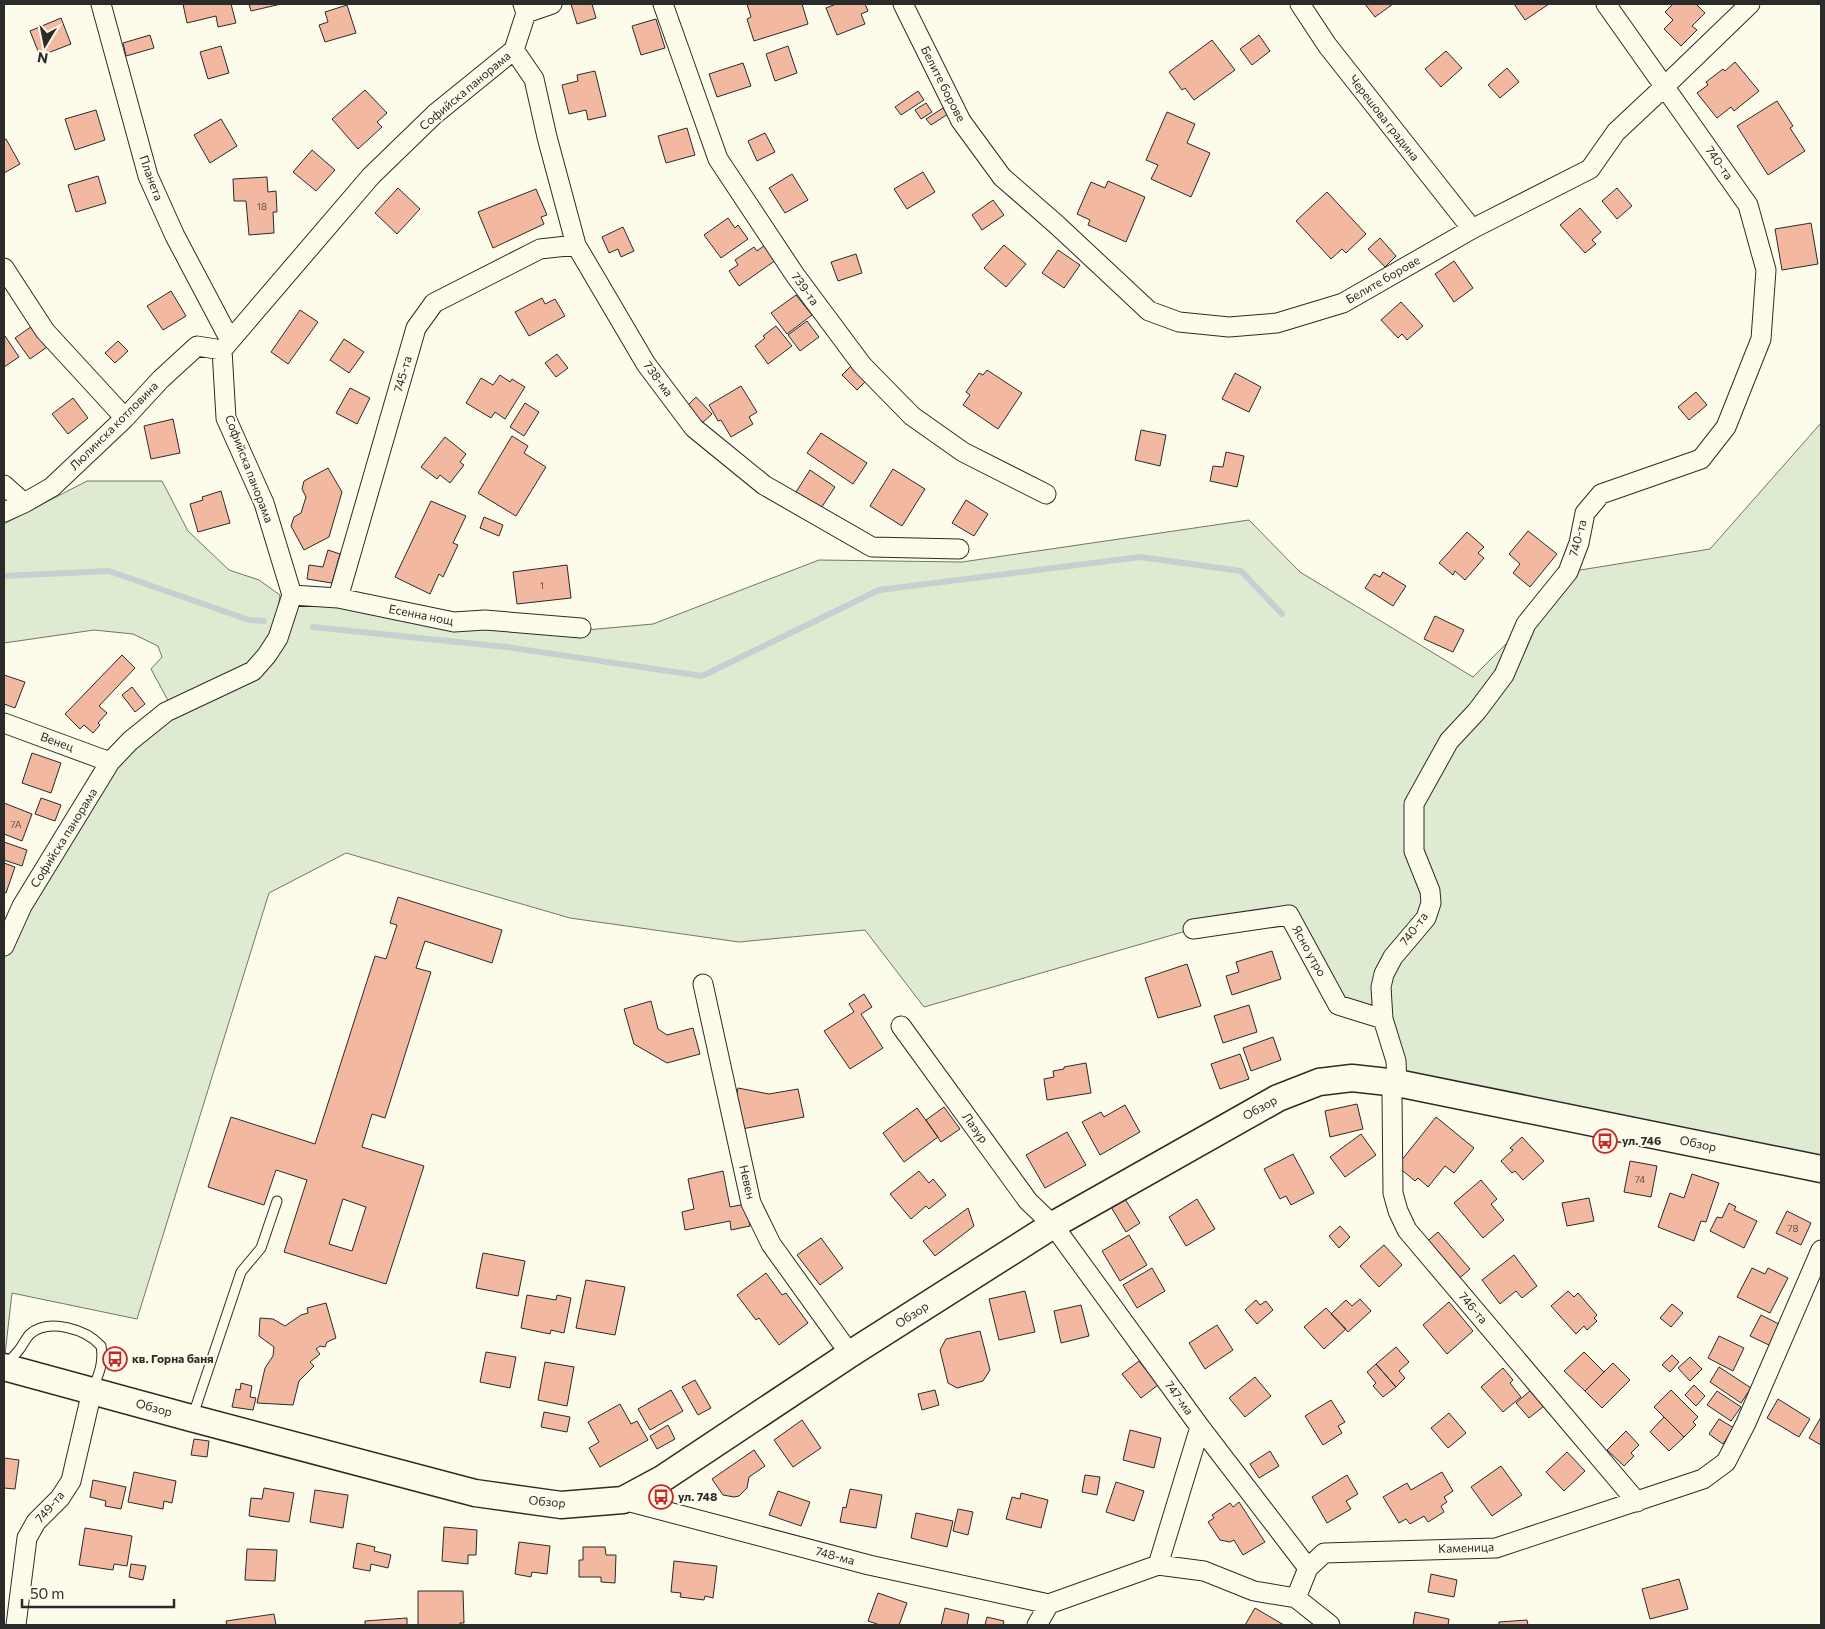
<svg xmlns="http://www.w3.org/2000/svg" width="1825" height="1629" viewBox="0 0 1825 1629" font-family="Commissioner,sans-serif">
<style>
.green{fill:#deebd1;stroke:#74746e}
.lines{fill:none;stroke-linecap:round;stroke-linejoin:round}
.stream{stroke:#c7d0d0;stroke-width:6}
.building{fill:#f2b8a0;stroke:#2b2b2b;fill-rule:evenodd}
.lane-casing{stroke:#2b2b2b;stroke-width:11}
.street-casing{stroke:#2b2b2b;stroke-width:21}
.secondary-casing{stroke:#2b2b2b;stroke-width:29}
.lane{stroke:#fdfbea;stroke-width:9}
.street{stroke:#fdfbea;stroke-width:19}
.secondary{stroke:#fdfbea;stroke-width:26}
.labels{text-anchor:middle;stroke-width:4;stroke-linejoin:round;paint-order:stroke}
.number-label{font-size:10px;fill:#5d4e48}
.street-label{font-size:12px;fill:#2b2b2b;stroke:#fdfbea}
.poi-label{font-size:12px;font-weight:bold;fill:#2b2b2b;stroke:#fdfbea;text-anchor:start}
</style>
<rect width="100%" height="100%" fill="#fdfbea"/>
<!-- green -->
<path class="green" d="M1821 423V1169L1397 1083 1396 1061 1383 1019 1338 1005 1289 915 1193 929 924 1007 865 930 739 942 570 918 346 853 269 893 137 1319 12 1293 4 1363V961L8 942 110 762 148 725 172 708 151 669 162 657 158 646 133 634 94 630 4 643V524L87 481H162L188 531 229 570 259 580 280 595 275 632 246 670 176 707 253 671 267 655 278 638 292 595 338 598 454 622 488 621 564 632 653 624 819 560 962 562 1249 520 1300 572 1473 677 1526 624 1568 572 1710 549Z"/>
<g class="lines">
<!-- stream -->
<path class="stream" d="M4 576 109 571 249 620 264 621
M313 627 506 647 702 676 879 590 1140 557 1241 571 1282 614"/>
</g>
<!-- building -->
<path class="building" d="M183 4H231L236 23 218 27 216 16 187 23Z
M249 4H281L251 11Z
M571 4H592L596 18 577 24Z
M747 4H802L808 24 754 41 747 19 751 17Z
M836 4H865L868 11 861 14 865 24 837 35 826 8Z
M1365 4H1393L1375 17Z
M1514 4H1549L1525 20Z
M1673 4H1696L1705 13 1692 26 1697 30 1681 46 1664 29 1673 20 1665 12Z
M347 5 356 33 325 42 319 25 328 22 325 12Z
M61 18 71 44 40 56 30 31Z
M656 19 665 48 641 55 632 26Z
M150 35 154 48 126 56 123 43Z
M1259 35 1270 51 1252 65 1240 49Z
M1212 40 1235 70 1194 100 1185 88 1182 90 1169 72Z
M221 46 229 73 208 79 200 52Z
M788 46 797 73 775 81 766 54Z
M1446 51 1462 68 1441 87 1425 69Z
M1735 62 1759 91 1734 111 1731 107 1717 118 1697 93 1708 85 1706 82 1723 69 1725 71Z
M743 63 751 86 717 97 709 74Z
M1507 68 1519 82 1500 98 1488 85Z
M595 71 606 116 588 120 586 110 569 114 562 85 578 81 577 75Z
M365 90 387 113 377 122 382 127 358 149 332 119Z
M918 91 924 100 901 115 895 107Z
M1777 101 1793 126 1790 128 1805 151 1768 175 1737 126Z
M926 103 932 112 921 119 915 110Z
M943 108 948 114 931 125 926 119Z
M96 110 105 140 75 150 65 119Z
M1167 112 1195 124 1187 143 1210 153 1191 197 1151 179 1158 165 1146 160Z
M221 119 237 146 210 163 194 135Z
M687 128 695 155 666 163 658 136Z
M765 133 775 152 757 161 748 141Z
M6 139 20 164 4 173V140Z
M312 150 335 170 316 191 293 172Z
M923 172 935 192 907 209 894 189Z
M792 174 808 200 785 213 769 188Z
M98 176 106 203 76 212 68 185Z
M267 177 268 192 276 191 277 212H273L274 233 249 235 246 201H234L233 179Z
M1108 181 1145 197 1126 242 1088 225 1090 220 1077 214 1091 182 1105 188Z
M398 188 420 209 397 234 375 213Z
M1617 188 1632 206 1617 219 1602 201Z
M536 189 547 215 541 217 544 224 493 248 478 212Z
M1327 192 1366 234 1346 253 1342 249 1331 259 1296 221Z
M993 200 1004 215 982 230 972 215Z
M1580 208 1601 232 1592 240 1596 244 1585 253 1560 225Z
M728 218 735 228 738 225 748 239 721 258 704 235Z
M1811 223 1818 264 1782 270 1775 229Z
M623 227 634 251 621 257 618 249 609 253 602 237Z
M1380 238 1396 256 1385 267 1368 249Z
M765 245 776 260 739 286 729 271 738 265 735 260 754 247 757 251Z
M1004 245 1026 264 1006 287 984 268Z
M1058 250 1080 265 1064 288 1042 273Z
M856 254 862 273 838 281 831 262Z
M1454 261 1473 288 1454 302 1435 274Z
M171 291 186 316 163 330 147 306Z
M796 295 812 315 787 334 771 313Z
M542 298 545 304 555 299 565 316 529 336 515 312Z
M1401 302 1423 326 1407 340 1402 334 1398 338 1381 320Z
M300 310 318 322 288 364 271 352Z
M807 321 819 337 800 351 788 335Z
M35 324 50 345 30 359 15 338Z
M776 326 792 346 768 364 755 346 765 338 763 336Z
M5 336 19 357 4 367V337Z
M344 339 364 352 349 373 330 360Z
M118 341 128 351 115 363 105 353Z
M557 354 568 368 556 377 545 363Z
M852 365 867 380 857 390 842 375Z
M987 370 1022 393 998 429 963 405 970 395 966 392 979 373 983 375Z
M1235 373 1261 387 1249 412 1222 399Z
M500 375 510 382 512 379 525 387 505 419 495 412 491 418 466 403 481 378 493 385Z
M741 386 757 412 749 417 753 424 731 437 721 420 718 421 709 405Z
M350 388 370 398 357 424 336 413Z
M1696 392 1707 405 1689 420 1678 407Z
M696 397 712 414 701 424 686 407Z
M73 398 88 418 68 434 52 414Z
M525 403 539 412 524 436 510 427Z
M173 419 180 453 151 459 144 426Z
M1141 430 1166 435 1160 466 1135 460Z
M821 433 867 463 853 484 807 453Z
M512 436 528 446 524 453 546 467 516 516 478 493Z
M445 437 466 454 460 462 464 465 450 483 440 475 437 479 421 467Z
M1226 452 1244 456 1237 487 1210 481 1213 466 1223 467Z
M328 468 342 492 329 537 304 550 291 526 294 517 301 513 306 497 302 489 304 481Z
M893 469 925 489 902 526 870 506Z
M810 470 835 487 821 508 796 492Z
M221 491 230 523 198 532 190 504 203 500 202 497Z
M966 500 988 514 974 536 952 523Z
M431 501 466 516 453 543 458 545 443 577 439 574 430 594 395 577Z
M484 517 503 525 499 536 480 528Z
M1528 531 1557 554 1530 587 1513 573 1520 564 1509 554Z
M1467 532 1484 547 1478 553 1484 558 1465 580 1455 571 1453 575 1439 563Z
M328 550 340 554 332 583 307 579 309 565 323 567Z
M567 565 571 598 517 604 513 572Z
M1383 572 1406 586 1393 606 1365 588 1374 574 1380 577Z
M1435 616 1464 630 1453 652 1424 639Z
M122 655 135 668 99 706 107 713 98 723 100 725 93 733 84 725 80 729 65 714Z
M4 675 25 682 15 708 4 704Z
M132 687 145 704 135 712 122 695Z
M32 753 61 763 51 793 22 783Z
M41 798 61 805 55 821 35 814Z
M4 803 32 814 22 841 4 834Z
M4 842 27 850 22 866 4 860Z
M4 863 15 867 6 893 4 892Z
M398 897 502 930 492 963 425 941 416 968 431 972 385 1118 372 1114 362 1147 424 1166 386 1284 284 1252 307 1180 276 1170 264 1205 208 1187 231 1117 315 1144 375 956 386 959 397 925 390 923ZM343 1199 366 1207 352 1251 329 1244Z
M1272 951 1281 979 1232 995 1226 976 1239 972 1236 962Z
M1187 964 1201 1006 1158 1018 1145 978Z
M864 994 872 1007 861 1014 883 1048 850 1069 824 1031 854 1012 849 1004Z
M651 1001 658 1029 667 1035 693 1028 700 1054 667 1063 634 1044 624 1009Z
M1249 1005 1257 1032 1223 1043 1214 1016Z
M1273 1037 1281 1060 1251 1071 1243 1048Z
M1240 1054 1249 1079 1220 1089 1211 1064Z
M1086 1063 1091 1093 1047 1100 1044 1079 1054 1077 1053 1071 1064 1069V1067Z
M738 1088 769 1094 798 1089 804 1117 742 1129 735 1104Z
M1357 1104 1363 1129 1330 1137 1325 1111Z
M1125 1105 1140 1132 1100 1155 1082 1122 1101 1112 1104 1117Z
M944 1107 960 1129 941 1142 926 1120Z
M917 1108 938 1137 904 1162 883 1133Z
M1436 1117 1474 1148 1454 1173 1445 1166 1428 1187 1418 1178 1415 1181 1397 1166Z
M1067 1132 1086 1165 1045 1188 1026 1155Z
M1361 1134 1376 1155 1345 1177 1330 1157Z
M1522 1137 1544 1161 1523 1180 1515 1171 1512 1173 1501 1161 1513 1150 1510 1148Z
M1293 1154 1314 1193 1291 1205 1286 1196 1280 1199 1264 1169Z
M1630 1161 1657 1166 1651 1197 1624 1192Z
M723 1171 730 1207 745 1204 750 1226 731 1230 730 1221 685 1230 682 1212 694 1209 688 1179Z
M919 1171 929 1183 933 1179 946 1195 929 1209 926 1206 911 1219 890 1194Z
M1692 1174 1719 1183 1706 1222 1701 1221 1694 1241 1658 1227 1670 1193 1684 1198Z
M1481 1180 1497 1199 1491 1204 1504 1220 1483 1238 1454 1203Z
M1589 1198 1594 1221 1567 1226 1562 1203Z
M1125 1199 1140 1223 1126 1232 1111 1207Z
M1197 1199 1215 1229 1186 1246 1169 1217Z
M1729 1203 1736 1207 1734 1210 1757 1221 1744 1248 1710 1231 1717 1217 1722 1218Z
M968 1208 974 1226 935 1256 923 1241Z
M1787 1211 1811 1223 1801 1245 1776 1233Z
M1340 1226 1350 1237 1339 1248 1329 1236Z
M1438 1232 1470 1269 1455 1282 1423 1245Z
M1129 1235 1147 1265 1120 1281 1102 1251Z
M821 1238 843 1268 820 1285 797 1255Z
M1384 1245 1402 1265 1379 1287 1360 1266Z
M483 1253 525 1261 518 1296 476 1288Z
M1514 1255 1537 1286 1522 1298 1516 1291 1500 1304 1482 1280Z
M1152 1268 1165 1291 1137 1308 1123 1285Z
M1752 1268 1765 1274 1768 1268 1788 1278 1770 1313 1737 1297Z
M766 1273 782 1295 786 1293 808 1323 779 1345 759 1318 756 1320 737 1295Z
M586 1280 625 1287 615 1335 576 1328Z
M1025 1291 1035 1332 999 1340 989 1299Z
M1568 1291 1574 1297 1578 1293 1597 1315 1594 1318 1597 1321 1587 1330 1584 1326 1576 1334 1551 1306Z
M527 1295 556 1300 557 1295 571 1298 564 1333 551 1330 550 1334 521 1328Z
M1360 1299 1371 1311 1348 1332 1331 1314 1346 1300 1352 1306Z
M1256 1300 1260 1305 1266 1301 1273 1310 1257 1324 1245 1310Z
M1449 1302 1473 1331 1447 1354 1423 1325Z
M326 1303 336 1338 327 1342 325 1347 320 1346 316 1349 320 1354 310 1362 314 1366 299 1381 293 1405 257 1403 265 1368 273 1356 274 1347 259 1336 260 1318 273 1319 285 1326 301 1315 308 1313 307 1308Z
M1672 1304 1683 1313 1671 1327 1660 1318Z
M1081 1305 1089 1336 1061 1343 1054 1311Z
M1326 1308 1346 1329 1324 1349 1304 1327Z
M1761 1315 1781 1325 1771 1346 1750 1336Z
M1217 1325 1233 1350 1205 1369 1189 1343Z
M980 1331 990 1370 983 1381 957 1388 948 1383 940 1350 946 1339Z
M1719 1336 1744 1348 1733 1371 1708 1358Z
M1396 1347 1409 1362 1399 1371 1405 1378 1396 1387 1376 1364Z
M486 1352 516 1357 510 1388 480 1382Z
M1584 1352 1604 1372 1585 1391 1564 1371Z
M1672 1355 1679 1362 1670 1372 1662 1365Z
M1690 1357 1702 1369 1690 1381 1678 1368Z
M1139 1361 1158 1385 1141 1398 1122 1374Z
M545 1362 574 1367 567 1406 538 1400Z
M1613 1363 1630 1380 1602 1408 1585 1391Z
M1376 1364 1396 1387 1383 1397 1373 1386 1376 1383 1367 1372Z
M1719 1367 1751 1388 1741 1403 1710 1382Z
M1503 1368 1513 1380 1510 1383 1521 1397 1503 1412 1481 1387Z
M1255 1377 1271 1396 1245 1417 1229 1398Z
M695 1380 711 1408 698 1415 682 1387Z
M241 1383 252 1386 250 1397 256 1398 253 1410 232 1407 236 1389 240 1390Z
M1694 1385 1705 1396 1696 1406 1685 1395Z
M671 1390 683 1411 650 1430 638 1409Z
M935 1390 939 1405 922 1410 918 1394Z
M1531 1390 1544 1406 1529 1418 1516 1403Z
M1671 1390 1698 1417 1693 1422 1696 1425 1684 1437 1654 1407Z
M1717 1391 1741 1407 1731 1421 1707 1405Z
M1778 1399 1810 1419 1799 1437 1767 1418Z
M1331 1400 1345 1422 1338 1426 1342 1433 1323 1445 1305 1416Z
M620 1404 631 1424 637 1421 648 1440 600 1467 589 1448 599 1442 588 1422Z
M544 1412 570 1417 567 1432 541 1427Z
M1449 1413 1466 1433 1448 1448 1431 1428Z
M1664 1417 1684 1437 1669 1451 1650 1432Z
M1821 1417V1445L1809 1438Z
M1719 1419 1734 1428 1723 1444 1709 1434Z
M802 1420 821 1448 793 1467 774 1440Z
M668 1425 675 1439 657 1449 650 1436Z
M1130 1430 1161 1438 1154 1468 1123 1460Z
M1626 1431 1639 1445 1631 1453 1634 1456 1624 1466 1607 1450Z
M194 1439 209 1441 207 1457 191 1455Z
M754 1450 765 1466 749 1477 747 1488 739 1496 734 1497 723 1495 712 1479Z
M1270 1451 1279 1466 1259 1478 1250 1464Z
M1567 1452 1585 1471 1564 1491 1546 1472Z
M4 1458 19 1460 15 1489 4 1488Z
M1501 1466 1522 1495 1492 1516 1471 1487Z
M134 1472 176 1481 172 1503 164 1501 163 1509 128 1502Z
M1442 1472 1453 1491 1444 1497 1447 1502 1441 1506 1444 1512 1428 1522 1424 1516 1410 1524 1406 1519 1399 1523 1383 1497 1407 1483 1411 1490Z
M1085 1475 1100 1477 1097 1495 1082 1492Z
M1347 1475 1358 1494 1346 1501 1351 1509 1327 1523 1312 1497Z
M93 1480 126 1487 121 1509 105 1506 106 1501 90 1497Z
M1116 1482 1144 1491 1134 1521 1106 1512Z
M264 1488 294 1493 289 1522 249 1516 251 1498 262 1499Z
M850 1489 882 1495 876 1528 840 1522 843 1507 846 1508Z
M315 1490 348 1495 343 1528 310 1522Z
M778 1491 810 1502 801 1526 769 1515Z
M1021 1493 1048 1500 1041 1528 1006 1519 1012 1497 1020 1499Z
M1239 1502 1265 1542 1243 1555 1234 1540 1230 1542 1220 1540 1208 1522 1214 1518 1212 1515 1230 1503 1233 1507Z
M958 1509 973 1512 968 1535 953 1531Z
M916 1513 953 1521 947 1547 911 1538Z
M444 1527 477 1530 476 1555H468V1564L442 1561Z
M85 1528 132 1536 127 1566 114 1564 113 1570 79 1565Z
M519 1542 550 1546 547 1574 532 1572 531 1577 515 1574Z
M357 1543 375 1547 374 1551 391 1555 388 1568 371 1564 370 1571 353 1568Z
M583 1547H605L606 1555H616L615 1583 601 1582V1577H579V1560H583Z
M247 1549 277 1550 275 1581 245 1580Z
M674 1561 717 1566 713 1598 705 1596 704 1600 680 1597 681 1593 671 1592Z
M131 1564 146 1566 143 1580 129 1577Z
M1431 1574 1457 1580 1454 1597 1428 1592Z
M1679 1579 1688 1609 1650 1619 1642 1589Z
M418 1591H463L464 1623H460V1625H418Z
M878 1593 907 1603 899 1625H880L868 1621Z
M945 1608 969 1614 967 1625H941Z
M1255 1608 1284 1625H1245Z
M1415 1612 1449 1619 1448 1625H1413Z
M274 1614 276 1625H227L226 1621Z
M987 1617 1004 1621 1003 1625H985Z
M407 1618V1625H365V1621Z
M1527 1620 1528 1625H1499V1622Z"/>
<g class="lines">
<!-- lane casing -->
<g class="lane-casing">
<path id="lane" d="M6 1364C10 1360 15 1355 19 1350 23 1345 26 1338 30 1334 49 1318 86 1329 101 1346 104 1362 99 1374 93 1388
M193 1415 241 1272 261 1248 277 1201"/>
</g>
<!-- street casing -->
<g class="street-casing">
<path id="street" d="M101 4 148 176 175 236 230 340
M663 4 718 159 795 275 862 365 912 416 963 452 1046 494
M903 4 961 121 1002 177 1057 225 1149 311 1179 322 1229 327 1277 323 1343 303 1472 229 1590 169 1616 132 1665 86 1750 4
M1300 4 1327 45 1472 229
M1606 4 1748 205 1766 270 1761 339 1726 427 1701 459 1601 494 1585 513 1579 543 1568 572 1526 624 1504 675 1477 711 1449 741 1414 804V851L1430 891 1431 903 1426 918 1393 957 1384 974 1381 987 1383 1019 1396 1061 1397 1083 1392 1095 1393 1193 1398 1211 1407 1230 1637 1502
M526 13 552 4
M514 50 534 79 547 137 576 245 646 364 694 428 764 485 872 547 959 549
M514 50 526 13 523 4
M4 268 45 331 125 418
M4 485 24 503
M4 512 24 503 52 487 125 418 161 379 197 346 222 350
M292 595 338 598 454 622 485 620 581 628
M338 598 416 328 434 303 540 249 576 245
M4 723 110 762
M1193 929 1289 915 1338 1005 1383 1019
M4 946 22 906 110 762 130 741 166 712 253 671 267 655 278 638 292 595 264 503 226 418 222 350 371 176 435 114 514 50
M703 984 751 1203 771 1244 850 1354
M901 1026 1028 1201 1053 1225 1200 1427 1308 1568
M623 1500 869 1565 1049 1604
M1158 1565 1200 1427
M1296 1598 1330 1625
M16 1625 27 1538 36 1522 60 1498 71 1481 92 1391
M1037 1625 1049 1604 1158 1565 1204 1571 1254 1591 1296 1598 1308 1568 1324 1553 1496 1548 1703 1479 1726 1462 1746 1423 1821 1250"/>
</g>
<!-- secondary casing -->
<g class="secondary-casing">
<path id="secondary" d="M4 1367 191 1418 475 1493 561 1505 623 1500 662 1479 850 1354 1053 1225 1278 1098 1319 1082 1352 1078 1397 1083 1821 1169"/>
</g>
<!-- lane -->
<use href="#lane" class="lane"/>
<!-- street -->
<use href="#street" class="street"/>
<!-- secondary -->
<use href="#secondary" class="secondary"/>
</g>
<!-- icons -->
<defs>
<g id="bus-ring" transform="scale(1.25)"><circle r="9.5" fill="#fdfbea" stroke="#c62828" stroke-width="1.5"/><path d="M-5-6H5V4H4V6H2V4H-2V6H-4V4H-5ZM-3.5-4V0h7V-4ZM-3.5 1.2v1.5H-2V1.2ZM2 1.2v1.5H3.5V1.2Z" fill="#c62828"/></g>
</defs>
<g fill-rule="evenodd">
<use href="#bus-ring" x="1605" y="1141"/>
<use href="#bus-ring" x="115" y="1359"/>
<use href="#bus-ring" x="661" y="1497"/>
</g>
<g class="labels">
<!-- number labels -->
<g class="number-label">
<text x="262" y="210">18</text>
<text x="542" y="589">1</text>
<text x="16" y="828">7А</text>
<text x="1640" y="1183">74</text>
<text x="1793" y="1232">78</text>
</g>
<!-- street labels -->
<g class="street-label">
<text transform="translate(943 84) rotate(63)" y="4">Белите борове</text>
<text transform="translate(465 91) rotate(-40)" y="4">Софийска панорама</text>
<text transform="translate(1384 118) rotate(52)" y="4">Черешова градина</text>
<text transform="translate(1719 163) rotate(55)" y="4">740-та</text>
<text transform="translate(151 178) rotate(70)" y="4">Планета</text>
<text transform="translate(1383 280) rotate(-30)" y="4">Белите борове</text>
<text transform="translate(805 289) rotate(54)" y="4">739-та</text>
<text transform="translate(403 374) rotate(-74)" y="4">745-та</text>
<text transform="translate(658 379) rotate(54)" y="4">738-ма</text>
<text transform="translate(114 426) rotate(-45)" y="4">Люлинска котловина</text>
<text transform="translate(249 469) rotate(69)" y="4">Софийска панорама</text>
<text transform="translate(1578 538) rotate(-75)" y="4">740-та</text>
<text transform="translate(421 615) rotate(11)" y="4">Есенна нощ</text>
<text transform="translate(57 742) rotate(20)" y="4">Венец</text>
<text transform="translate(64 838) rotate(-58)" y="4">Софийска панорама</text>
<text transform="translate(1414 929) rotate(-53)" y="4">740-та</text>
<text transform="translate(1309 951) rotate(61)" y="4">Ясно утро</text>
<text transform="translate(1260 1108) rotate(-29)" y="4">Обзор</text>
<text transform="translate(975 1128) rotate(54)" y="4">Лазур</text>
<text transform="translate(1698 1144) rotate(12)" y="4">Обзор</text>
<text transform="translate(747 1182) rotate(77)" y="4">Невен</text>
<text transform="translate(1473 1308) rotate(50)" y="4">746-та</text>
<text transform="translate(912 1315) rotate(-33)" y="4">Обзор</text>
<text transform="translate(1179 1398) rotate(54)" y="4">747-ма</text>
<text transform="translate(154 1408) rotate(15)" y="4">Обзор</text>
<text transform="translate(547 1502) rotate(5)" y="4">Обзор</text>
<text transform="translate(50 1507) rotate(-49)" y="4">749-та</text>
<text transform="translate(1466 1548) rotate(-2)" y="4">Каменица</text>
<text transform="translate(835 1556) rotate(15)" y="4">748-ма</text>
</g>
<!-- poi labels -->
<g class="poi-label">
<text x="1622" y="1145">ул. 746</text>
<text x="132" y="1363">кв. Горна баня</text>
<text x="678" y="1501">ул. 748</text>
</g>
</g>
<!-- border -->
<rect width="1825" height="1629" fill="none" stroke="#2b2b2b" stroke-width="10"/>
<!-- north arrow -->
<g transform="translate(45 45) rotate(190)" stroke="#fdfbea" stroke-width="4" paint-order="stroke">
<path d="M0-4L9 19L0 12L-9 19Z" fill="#2b2b2b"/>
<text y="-8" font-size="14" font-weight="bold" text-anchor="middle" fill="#2b2b2b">N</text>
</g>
<!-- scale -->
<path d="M22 1599v8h152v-8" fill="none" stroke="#2b2b2b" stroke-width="2.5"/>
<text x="30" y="1599" font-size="15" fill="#2b2b2b" stroke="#fdfbea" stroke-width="4" paint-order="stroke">50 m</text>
</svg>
